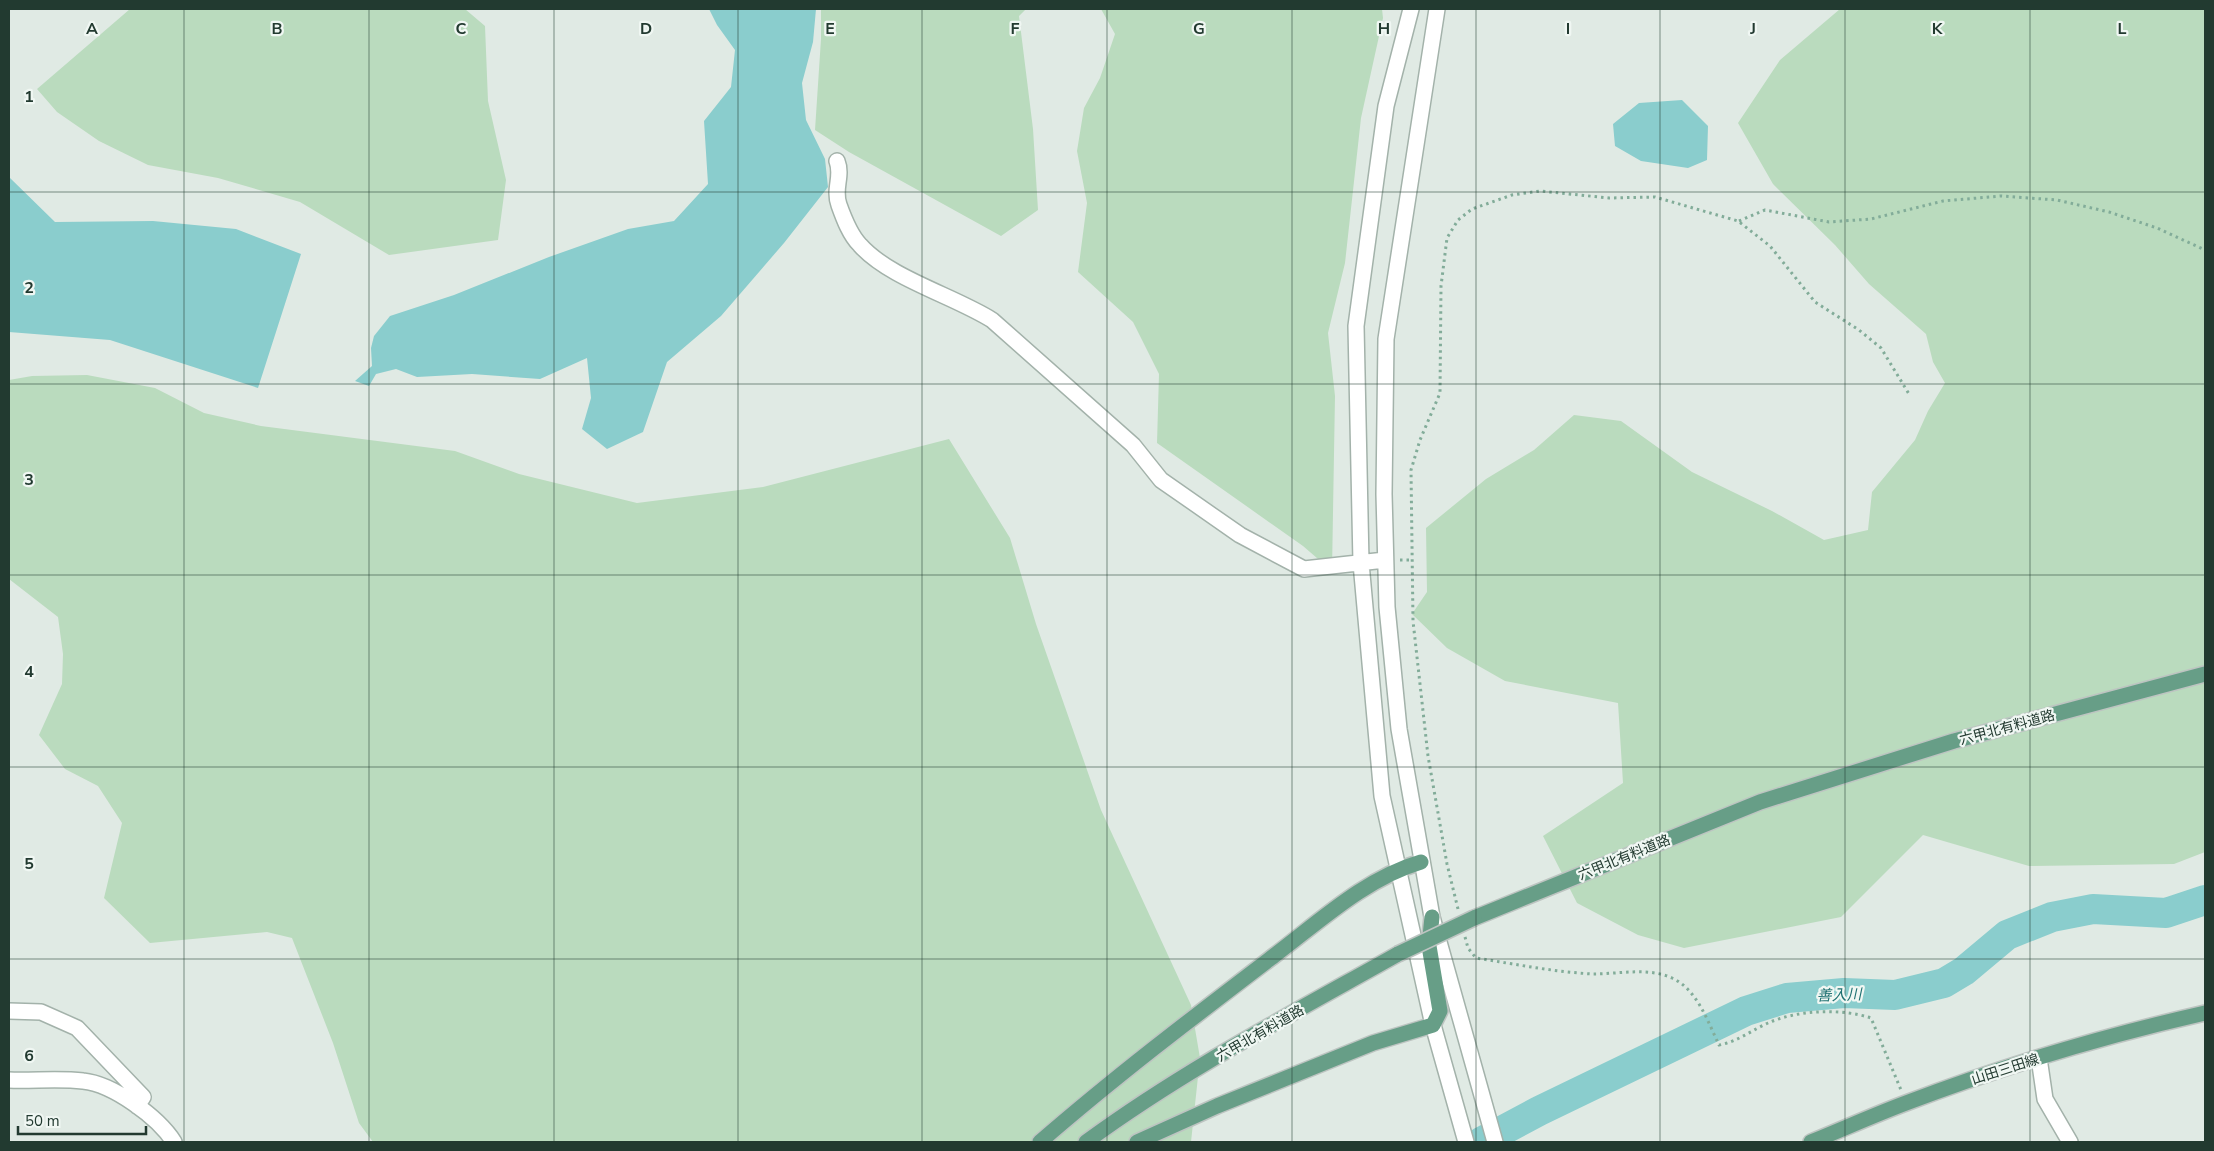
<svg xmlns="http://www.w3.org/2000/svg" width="2214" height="1151" viewBox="0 0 2214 1151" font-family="'Nunito Sans','Noto Sans JP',sans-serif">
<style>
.green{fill:#badbbe}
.water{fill:#8acdcd}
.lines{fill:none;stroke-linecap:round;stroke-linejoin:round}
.river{stroke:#8acdcd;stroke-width:30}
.minor-casing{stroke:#a3b2aa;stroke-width:18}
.major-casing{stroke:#bdc4c1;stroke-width:18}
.path{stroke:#82ac99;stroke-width:3;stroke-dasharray:2.5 4;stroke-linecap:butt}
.minor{stroke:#fff;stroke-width:15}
.major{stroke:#679e87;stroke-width:15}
.major-bridge-casing{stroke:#bdc4c1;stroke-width:18;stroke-linecap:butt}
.major-bridge{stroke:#679e87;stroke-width:15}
.grid{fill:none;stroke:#223a30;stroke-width:1;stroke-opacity:0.55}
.labels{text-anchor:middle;stroke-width:4.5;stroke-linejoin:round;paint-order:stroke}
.street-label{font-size:14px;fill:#223a30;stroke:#f0f7f3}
.water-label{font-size:15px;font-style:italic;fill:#1f7172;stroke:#f0f7f3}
.grid-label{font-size:16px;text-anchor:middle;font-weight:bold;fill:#223a30;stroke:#f0f7f3;stroke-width:4.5;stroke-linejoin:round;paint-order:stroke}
</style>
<rect width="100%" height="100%" fill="#e0eae4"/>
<!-- green -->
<path class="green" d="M130 9H465L485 26 488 101 506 180 498 240 389 255 300 202 218 178 148 165 99 141 57 112 37 89Z
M821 9H1026L1019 16 1033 129 1038 210 1001 236 849 152 815 130 821 39Z
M1101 9H1382L1383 18 1361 118 1345 263 1328 333 1335 396 1332 571 1303 546 1157 443 1159 374 1133 322 1078 272 1087 203 1077 151 1084 108 1100 78 1115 34Z
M1840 9H2205V852L2174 864 2029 866 1923 835 1841 917 1684 948 1638 935 1577 903 1543 836 1623 783 1618 703 1505 681 1447 648 1412 614 1427 592 1426 528 1486 479 1534 450 1574 415 1621 421 1692 472 1772 511 1824 540 1868 530 1872 492 1915 440 1928 411 1945 383 1933 362 1926 334 1869 284 1835 245 1773 184 1738 123 1780 60Z
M87 375 155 388 204 413 261 426 455 451 519 474 637 503 763 487 949 439 1010 538 1036 624 1101 810 1191 1005 1200 1058 1191 1142H373L359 1123 333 1043 292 938 267 932 150 943 104 898 122 823 98 786 65 769 39 735 62 684 63 654 58 617 9 579V380L32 376Z"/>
<!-- water -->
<path class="water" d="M709 9H816L813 42 802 83 806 120 825 159 828 187 784 243 721 316 667 362 643 432 607 449 582 429 591 398 587 358 540 379 472 374 417 377 396 369 376 374 369 386 355 381 372 366 371 348 374 336 390 316 454 295 549 257 628 229 674 221 708 184 704 121 731 87 735 50 717 25Z
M1682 100 1708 126 1707 160 1688 168 1641 161 1615 146 1613 124 1639 103Z
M9 177 55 222 153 221 236 229 301 254 258 388 110 340 9 332Z"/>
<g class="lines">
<!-- river -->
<path class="river" d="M1481 1142 1539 1111 1746 1011 1787 998 1844 993 1895 995 1944 983 1964 971 2007 935 2052 917 2093 909 2166 913 2205 900"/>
<!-- minor casing -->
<g class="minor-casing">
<path id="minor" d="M1411 9 1386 106 1356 326 1361 563 1382 796 1433 1025 1466 1142
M1437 9 1386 339 1384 494 1387 607 1399 729 1432 917 1495 1142
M837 161C843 176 833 189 839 205 844 219 850 235 860 245 889 278 954 296 992 320L1133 445 1161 480 1240 535 1304 569 1385 560
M9 1011 41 1012 77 1028 143 1097 137 1106
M2039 1058 2045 1099 2070 1142
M9 1080C33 1081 59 1078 83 1081 113 1084 158 1117 174 1142"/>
</g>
<!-- major casing -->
<g class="major-casing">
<path id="major" d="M1474 918 1760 802 1954 741 2205 674
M1040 1142C1116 1076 1195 1016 1275 955 1320 921 1366 878 1421 862
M1086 1142C1184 1070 1293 1013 1398 954
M1137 1142 1217 1106 1373 1043 1433 1025 1440 1011 1429 946 1432 917
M1811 1142C1843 1129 1874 1115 1906 1103 2003 1066 2104 1036 2205 1013"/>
</g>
<!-- path -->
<path class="path" d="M1739 221 1765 210 1829 222 1871 219 1943 201 2001 196 2057 200 2109 212 2157 228 2205 250
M1400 560H1412
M1458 909 1447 864 1428 756 1413 621 1411 470 1420 440 1440 393 1441 286 1447 238 1458 220 1472 209 1512 195 1540 191 1609 198 1655 197 1738 221 1770 246 1815 302 1859 330 1881 348 1909 394
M1465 937 1468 948 1476 958C1515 964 1554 972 1593 974 1619 974 1648 967 1672 978 1697 989 1708 1022 1719 1045 1737 1042 1752 1030 1768 1023 1797 1010 1841 1008 1871 1018L1901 1090"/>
<!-- minor -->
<use href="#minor" class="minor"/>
<!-- major -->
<use href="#major" class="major"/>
<!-- major-bridge casing -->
<g class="major-bridge-casing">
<path id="major-bridge" d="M1398 954 1474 918"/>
</g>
<!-- major-bridge -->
<use href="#major-bridge" class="major-bridge"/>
</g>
<!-- grid -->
<path class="grid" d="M184 9V1142M369 9V1142M554 9V1142M738 9V1142M922 9V1142M1107 9V1142M1292 9V1142M1476 9V1142M1660 9V1142M1845 9V1142M2030 9V1142M9 192H2205M9 384H2205M9 575H2205M9 767H2205M9 959H2205"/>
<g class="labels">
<!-- street labels -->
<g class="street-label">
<text transform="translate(2007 727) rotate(-15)" y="5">六甲北有料道路</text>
<text transform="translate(1624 857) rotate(-22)" y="5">六甲北有料道路</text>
<text transform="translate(1260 1033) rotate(-30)" y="5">六甲北有料道路</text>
<text transform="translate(2005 1069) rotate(-18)" y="5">山田三田線</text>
</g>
<!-- water labels -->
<g class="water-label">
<text transform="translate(1839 995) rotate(-2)" y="5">善入川</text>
</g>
</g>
<g class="grid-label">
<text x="92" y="34">A</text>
<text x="277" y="34">B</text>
<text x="461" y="34">C</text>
<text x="646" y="34">D</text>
<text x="830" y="34">E</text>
<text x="1015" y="34">F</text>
<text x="1199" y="34">G</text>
<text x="1384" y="34">H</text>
<text x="1568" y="34">I</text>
<text x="1753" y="34">J</text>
<text x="1937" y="34">K</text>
<text x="2122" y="34">L</text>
<text x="29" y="102">1</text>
<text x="29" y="293">2</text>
<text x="29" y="485">3</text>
<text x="29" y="677">4</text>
<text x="29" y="869">5</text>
<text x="29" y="1061">6</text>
</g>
<!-- border -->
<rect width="2214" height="1151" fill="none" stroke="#223a30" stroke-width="20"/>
<!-- scale -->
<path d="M18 1126v8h128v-8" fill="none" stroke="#223a30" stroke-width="2.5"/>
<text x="25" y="1126" font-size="15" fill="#223a30" stroke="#f0f7f3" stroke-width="4" paint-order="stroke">50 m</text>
</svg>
